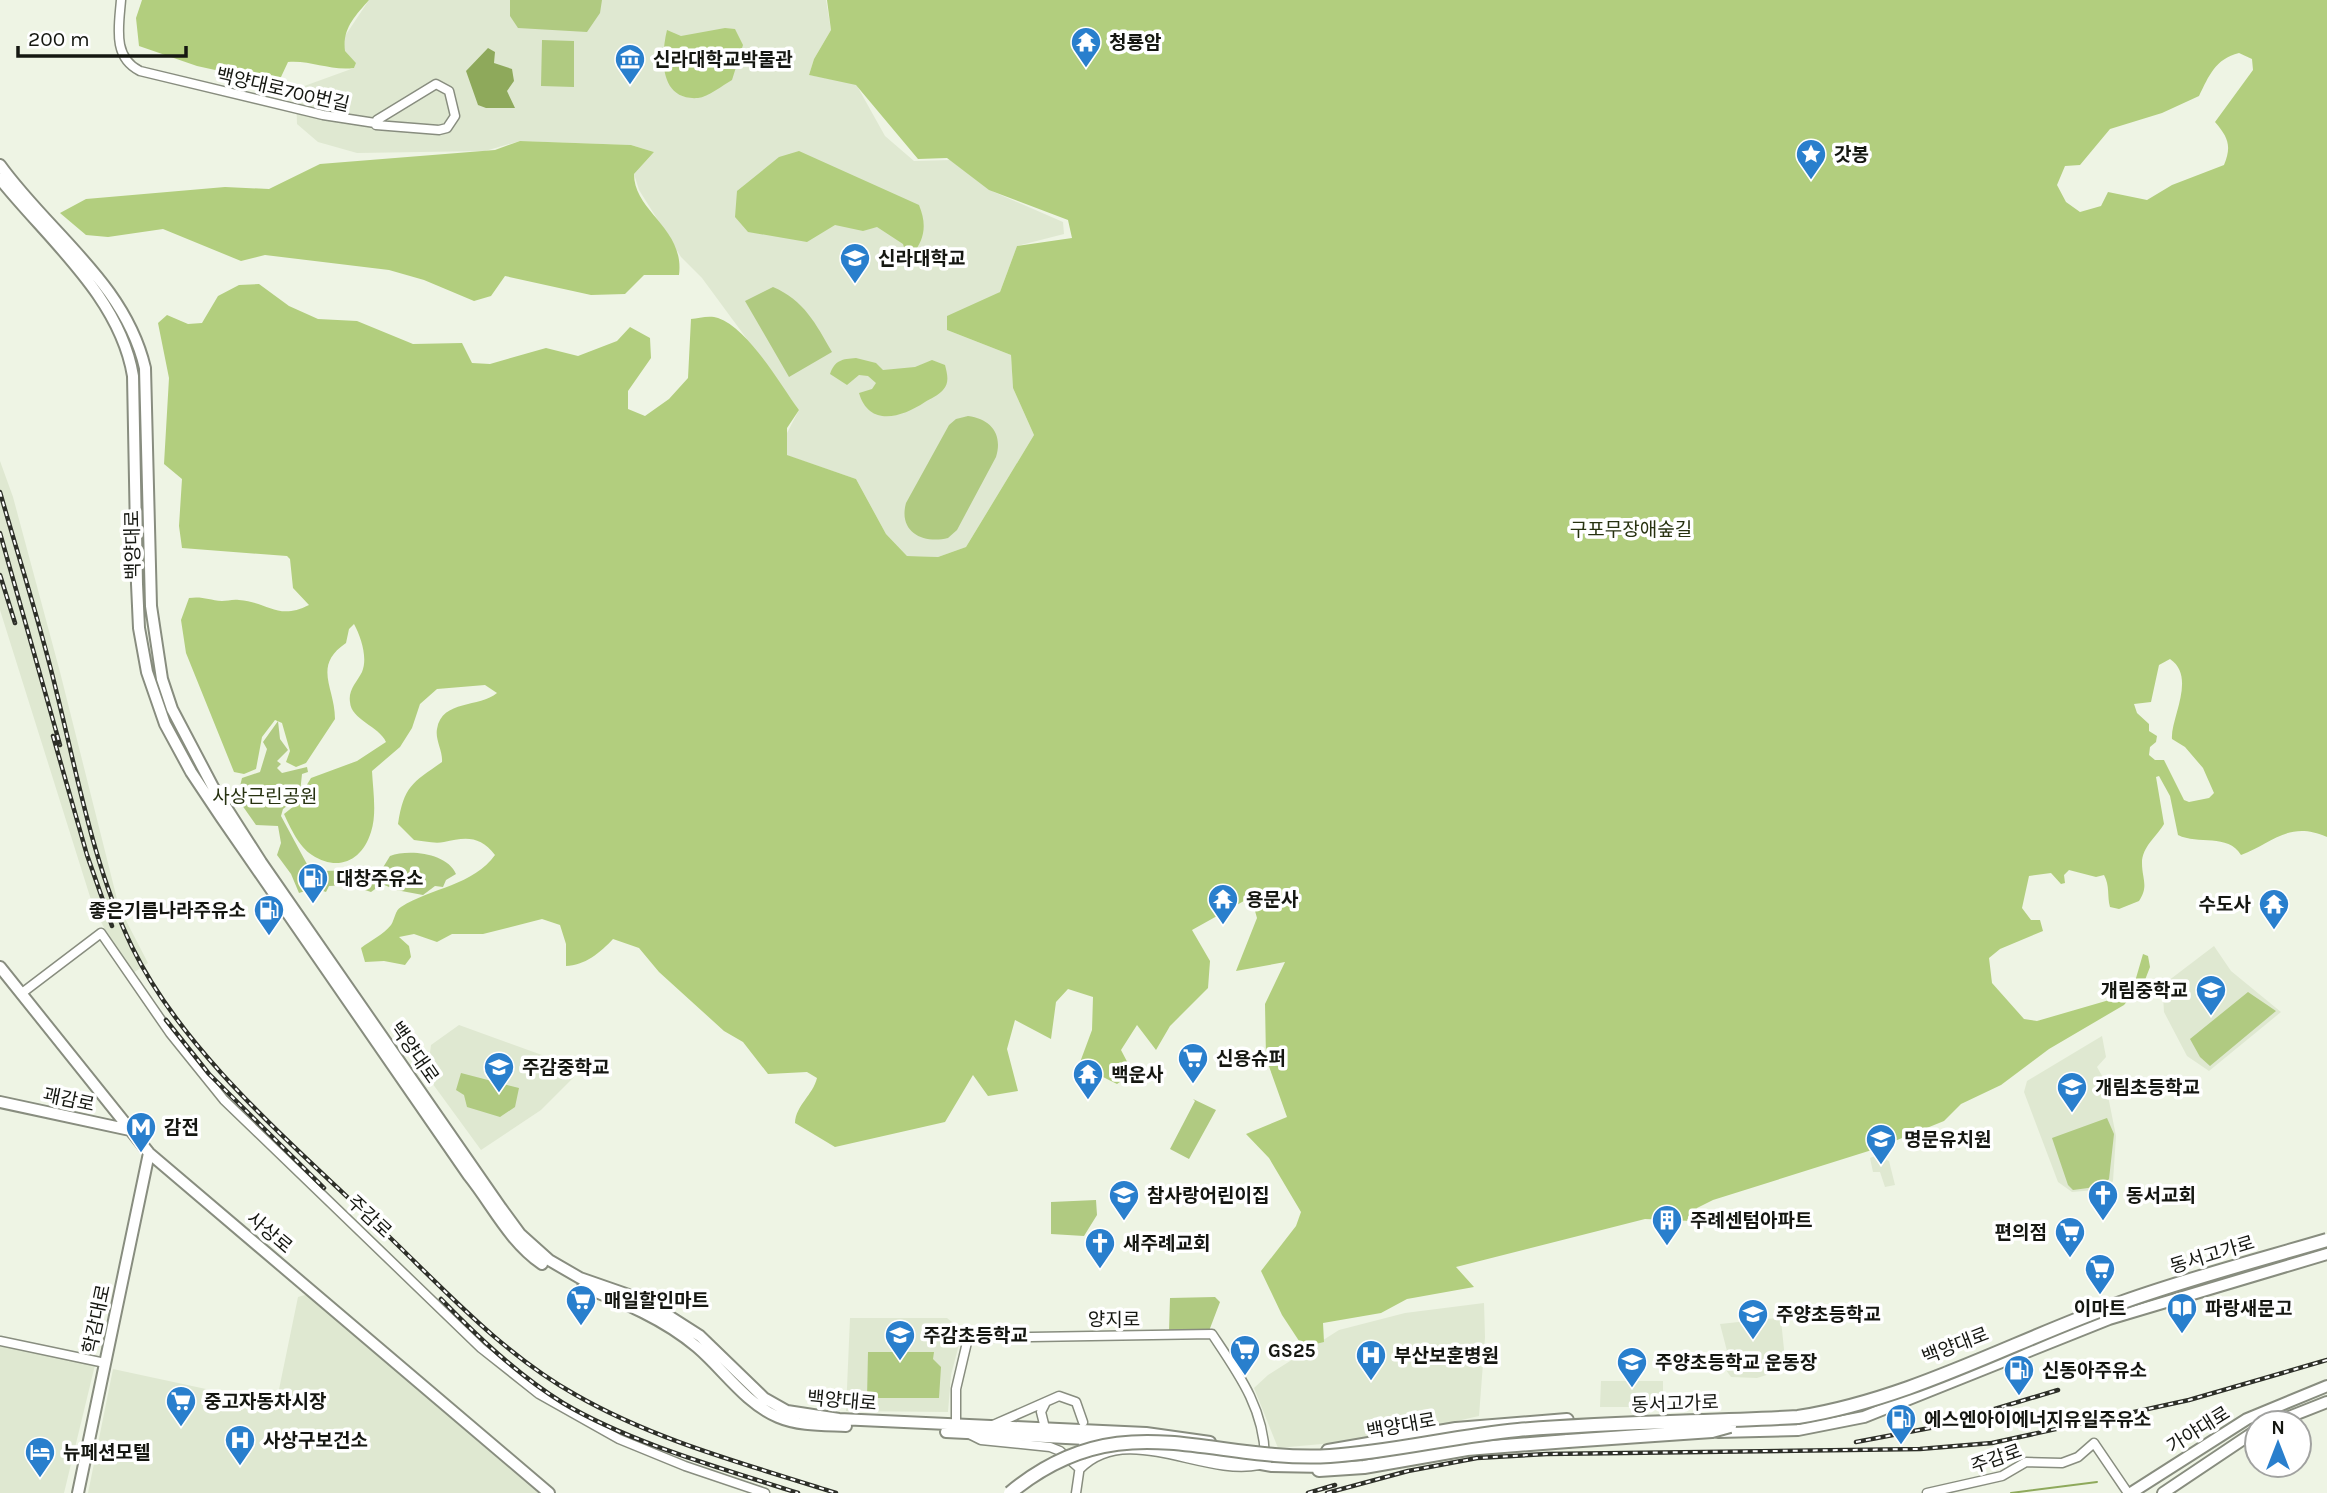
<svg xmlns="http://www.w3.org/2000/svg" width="2327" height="1493" viewBox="0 0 2327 1493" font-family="Karla,'Noto Sans KR',sans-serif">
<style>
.built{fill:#dfe8d1}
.green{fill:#b0ca81}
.forest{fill:#b2ce7e;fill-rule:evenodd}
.water{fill:#8ea95b}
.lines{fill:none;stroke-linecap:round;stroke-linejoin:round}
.stream{stroke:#8ea95b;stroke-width:2}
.minor-casing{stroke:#888d7f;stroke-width:11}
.major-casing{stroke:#888d7f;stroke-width:14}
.highway-casing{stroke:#888d7f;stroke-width:16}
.minor{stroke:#fff;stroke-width:8}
.major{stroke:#fff;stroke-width:10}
.highway{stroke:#fff;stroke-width:12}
.rail-casing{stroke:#2d2f28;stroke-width:4.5}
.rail{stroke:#fff;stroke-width:2;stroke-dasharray:5;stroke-linecap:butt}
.highway-bridge-casing{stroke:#888d7f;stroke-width:16;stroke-linecap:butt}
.highway-bridge{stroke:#fff;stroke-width:12}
.labels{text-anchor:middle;stroke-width:7;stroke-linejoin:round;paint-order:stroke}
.poi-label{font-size:19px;font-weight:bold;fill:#151711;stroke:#fff;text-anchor:start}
.street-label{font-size:19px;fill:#151711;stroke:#fff}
.park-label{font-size:19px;fill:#273210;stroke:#fff}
</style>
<rect width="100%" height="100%" fill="#eef4e4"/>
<!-- built -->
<path class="built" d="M369 0H826L831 30 814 59 809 75 856 84 885 136 914 161 950 160 994 192 1063 222 1064 234 1017 246 1000 292 947 330 1011 355 1013 388 1034 435 966 547 938 557 907 556 886 534 856 479 786 455 787 433 799 410 702 278 681 257 639 190 634 174 654 152 631 145 520 141 485 151 357 153 318 142 297 124 296 89 354 68 356 63 344 51 343 39Z
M0 461 13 497 60 672 119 907 148 963 133 973 106 932 92 903 0 610Z
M2214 946 2231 971 2281 1012 2209 1071 2187 1056 2164 1012 2163 996 2168 981Z
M459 1025 553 1059 574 1077 541 1110 481 1150 427 1076 431 1045Z
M2102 1036 2106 1057 2097 1067 2105 1081 2116 1136 2113 1181 2107 1189 2072 1192 2058 1182 2024 1092 2027 1081Z
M1877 1155 1889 1161 1895 1185 1885 1187 1880 1172H1873L1870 1158Z
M305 1295 309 1296 538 1493H88L113 1369 276 1404 298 1297Z
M1484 1303 1485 1337 1479 1416 1377 1439 1278 1448 1254 1388 1268 1375 1339 1330 1405 1313Z
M850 1318H947L957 1326 962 1333 951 1375 948 1412 846 1411Z
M1776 1318 1781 1320 1786 1369 1757 1378 1731 1377 1723 1366 1727 1351 1720 1324Z
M0 1346 95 1365 64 1493H0Z
M1601 1381H1663V1407H1600Z"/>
<!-- green -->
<path class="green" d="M510 0H602L600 13 587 32 518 28 510 16Z
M542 40 574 41V87L541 86Z
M773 287C804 300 816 324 832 352L789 377 745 301Z
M968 416C991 419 1003 434 996 457L957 530 948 538C923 544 898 532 906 503L949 425 956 419Z
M278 721 280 739 288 750 277 761 281 764 277 768 282 773 307 767 308 772 302 774 300 793 296 792V799L283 809 281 816 308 866 319 871 372 870 379 874 390 856C409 849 447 853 456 874L446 880 443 887 435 886 423 895 396 890 382 884 371 892 350 885 329 886 326 892 314 888 299 893 291 874 277 855 281 843 278 826 256 825 237 798 242 778 260 772 267 749 263 742Z
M2248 992 2276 1011 2210 1066 2200 1057 2190 1039Z
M461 1073 519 1088 515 1107 500 1117 467 1107 464 1095 456 1090Z
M1193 1099 1216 1110 1189 1159 1170 1149 1195 1101Z
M2107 1118 2114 1134 2109 1179 2103 1186 2073 1190 2068 1185 2052 1138Z
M1096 1200 1097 1215 1084 1236 1051 1234V1202Z
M1215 1297 1220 1302 1209 1331 1169 1332 1170 1298Z
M868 1352H934L933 1359 941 1367 939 1398H867Z"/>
<!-- forest -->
<path class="forest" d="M142 0H369C355 16 342 29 345 51L356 63 354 68C330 71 311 60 288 62L281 77 274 83 197 66 139 46 136 18Z
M827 0H2327V837C2289 820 2273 843 2241 855 2228 833 2198 845 2178 835L2170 796 2159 776 2156 777 2164 824C2157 836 2142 847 2142 863 2142 879 2149 886 2139 901L2119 909 2110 907C2107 896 2110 886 2104 875L2096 877 2069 870 2064 875 2065 883 2061 884 2051 873 2029 876 2022 908 2031 920H2040L2043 931 2000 949 1989 958 1992 983 2024 1019 2037 1021 2123 996 2134 985 2143 954 2148 956 2150 967 2145 980 2124 1005 2049 1049 2001 1085 1961 1104 1944 1121 1875 1149 1713 1200 1697 1208 1692 1221 1645 1219 1456 1267 1474 1287 1407 1299 1381 1313 1323 1323 1324 1342 1303 1347 1282 1315 1261 1271 1296 1226 1301 1212 1269 1158 1246 1134 1287 1117 1266 1058 1265 1004 1285 962 1236 971 1257 918 1251 897 1192 930 1210 961 1208 988 1170 1026 1156 1050 1137 1025 1121 1050 1133 1073 1117 1084 1079 1065 1092 1030 1093 997 1068 989 1056 1002 1051 1039 1015 1020 1007 1049 1018 1091 988 1096 973 1075 945 1122 835 1147 795 1123C796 1105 813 1095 817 1078L807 1072 768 1074 743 1042 724 1031 659 972 639 948 613 939C601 952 584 966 566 966V944L560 925 542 919 483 934H452L437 942 414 934 399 937 409 946 411 957 405 965 384 961 365 962 361 948C370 941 384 934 391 925 395 919 395 910 401 907 431 888 474 885 495 855 480 835 465 837 444 842 435 844 423 841 414 840L398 824C404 786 412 783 442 762 443 751 435 740 437 729 442 699 480 708 497 693L485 685 437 689 420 704 412 728 400 747 372 771C373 791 377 814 371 832 362 861 338 872 312 855 299 847 290 827 284 814L294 806 311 778 357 761 386 742C379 726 351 720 350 702 348 690 357 682 362 672 368 658 361 637 354 624L349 629 346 643C312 666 335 687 335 719L306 763 296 767 286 762 290 751 282 723 275 720 262 737 256 769 244 774 234 772 186 653 181 620 189 598C202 596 209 600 222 601 227 601 233 599 239 600 268 602 278 621 309 605L293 588 290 559 287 556 182 548 179 526 182 479 164 464 169 378 158 323 167 315 188 324 202 323 218 296 239 285 259 284 289 306 318 319 357 321 413 344 462 343 472 363 490 364 546 348 578 356 617 341 630 327 650 338 651 358 628 391V409L645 416 669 399 688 378 691 319C699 318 710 315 718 318 748 328 780 384 799 410L787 428V455L856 479 886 534 907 556 938 557 966 547 1034 435 1013 388 1011 355 947 330V316L1000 292 1017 246 1072 238 1068 220 989 190 947 158 918 159 856 85 809 75 814 59 831 30ZM2239 53 2252 59 2253 70 2215 122C2228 137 2232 146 2224 165L2172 185 2147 200 2108 192 2101 206 2080 212 2066 202 2057 185 2065 166 2080 165 2110 129 2162 113 2199 96C2209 76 2215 59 2239 53ZM2170 659C2197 677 2170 719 2172 739L2185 747 2203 768 2214 793 2209 798 2189 802 2184 800 2164 760H2155L2149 755 2150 747 2156 742 2157 736 2149 731V724L2137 713 2134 704 2151 702 2159 665Z
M725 28 735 29 743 45 732 80C723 85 708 97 698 98 658 101 661 55 667 30L681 36Z
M520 141 631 145 654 152 634 174C634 212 685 228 679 275H644L625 294 591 295 505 276 491 296 474 301 424 280 389 270 265 255 241 261 163 229 108 237 86 235 60 213 86 199 225 187 269 189 320 164 495 150Z
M799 151 919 205C928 227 924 242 908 260L903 244 877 227 863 231 835 225 807 242 748 232 735 217 737 191 779 157Z
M856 358 876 363 883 370 915 367 932 360 945 365C947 373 950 383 943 390 939 395 930 399 925 402 901 418 869 427 859 393L872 389 876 383 868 376 859 375 847 385 830 374C835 360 842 359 856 358Z"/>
<!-- water -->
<path class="water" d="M488 48 495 52 494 63 512 69 514 81 507 91 515 108H486L478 105 466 71Z"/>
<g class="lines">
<!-- stream -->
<path class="stream" d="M2011 1493 2097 1482"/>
<!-- minor casing -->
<g class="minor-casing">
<path id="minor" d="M121 0C119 26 112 57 140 71L323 115 375 123
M436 84 449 91 455 116 447 128 439 130 376 125 377 120Z
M22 993 101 933 170 1033 224 1100 481 1348 539 1394 619 1439 685 1466 765 1493
M0 1341 105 1363
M993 1425 1059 1396 1076 1402 1083 1422
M1045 1428 1041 1412 1046 1402
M956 1430V1389L968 1338 1212 1334C1238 1373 1264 1408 1265 1457
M971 1435 981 1440 1050 1447 1060 1451 1080 1469C1127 1421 1203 1477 1259 1465
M1076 1493 1083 1445
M1927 1493 2002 1476 2026 1462 2062 1463 2078 1457 2094 1443 2128 1493"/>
</g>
<!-- major casing -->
<g class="major-casing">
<path id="major" d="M0 165C49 233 125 283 145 368L151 606 162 679 172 709 213 787 261 862 501 1208 520 1234 549 1260 580 1278 626 1294 664 1313 700 1336 764 1398 787 1411 839 1419 1146 1433 1210 1442
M0 179C48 239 120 297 133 376L137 584 139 628 147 672 165 724 191 772 221 817 469 1176C493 1206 509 1241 542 1264
M0 967 149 1153 549 1493
M0 1102 130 1130
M583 1287C623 1302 664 1319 697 1347 723 1369 745 1403 778 1417 799 1426 824 1425 846 1426
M2274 1423 2327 1402
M946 1432 1126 1441
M1718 1432 1798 1430 1864 1417 2109 1319 2327 1254
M1166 1447 1272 1466 1326 1467
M78 1493 149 1153
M2131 1493 2247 1419 2327 1386
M2163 1493 2257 1430"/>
</g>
<!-- highway casing -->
<g class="highway-casing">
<path id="highway" d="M1328 1451 1456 1429 1567 1420
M1319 1470 1364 1467 1467 1449 1568 1441"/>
</g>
<!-- minor -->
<use href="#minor" class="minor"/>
<!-- major -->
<use href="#major" class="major"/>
<!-- highway -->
<use href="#highway" class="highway"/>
<!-- rail casing -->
<g class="rail-casing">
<path id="rail" d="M0 492C19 559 41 626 57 694 78 778 94 868 132 947 184 1054 295 1146 380 1228 442 1287 501 1353 576 1395 656 1441 749 1465 836 1493
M0 533 60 745
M0 575 15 623
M53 736 87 855 112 926
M166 1020 209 1074 324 1188
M441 1299C478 1337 518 1375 563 1403 630 1443 724 1469 798 1493
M1856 1442 1935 1427 2058 1390
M1308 1493 1335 1485
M1327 1493 1408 1471 1477 1458 1547 1454 1920 1449 1992 1443 2189 1400 2327 1360"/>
</g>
<!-- rail -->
<use href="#rail" class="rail"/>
<!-- highway-bridge casing -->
<g class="highway-bridge-casing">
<path id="highway-bridge" d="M1568 1441 1712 1431 1730 1426
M1010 1493C1121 1401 1209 1463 1330 1456 1392 1452 1455 1436 1518 1430 1611 1422 1705 1422 1798 1417 1912 1399 2015 1340 2123 1302 2190 1278 2259 1260 2327 1240"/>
</g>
<!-- highway-bridge -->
<use href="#highway-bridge" class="highway-bridge"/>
</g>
<!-- icons -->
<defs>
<g id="temple-pin" transform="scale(1.575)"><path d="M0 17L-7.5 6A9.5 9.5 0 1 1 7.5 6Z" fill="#297fcd" stroke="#fff"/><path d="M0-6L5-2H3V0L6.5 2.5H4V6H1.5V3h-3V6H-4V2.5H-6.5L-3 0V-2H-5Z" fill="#fff"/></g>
<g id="museum-pin" transform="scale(1.575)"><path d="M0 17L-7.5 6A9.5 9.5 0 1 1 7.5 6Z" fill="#297fcd" stroke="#fff"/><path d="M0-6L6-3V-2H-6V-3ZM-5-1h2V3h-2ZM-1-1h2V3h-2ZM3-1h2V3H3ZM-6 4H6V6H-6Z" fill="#fff"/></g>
<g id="sight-pin" transform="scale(1.575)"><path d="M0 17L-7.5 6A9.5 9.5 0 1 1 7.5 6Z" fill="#297fcd" stroke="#fff"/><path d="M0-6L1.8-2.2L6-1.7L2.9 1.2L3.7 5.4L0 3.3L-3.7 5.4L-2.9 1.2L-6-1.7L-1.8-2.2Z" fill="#fff"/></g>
<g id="university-pin" transform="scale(1.575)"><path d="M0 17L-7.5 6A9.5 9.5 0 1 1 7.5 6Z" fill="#297fcd" stroke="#fff"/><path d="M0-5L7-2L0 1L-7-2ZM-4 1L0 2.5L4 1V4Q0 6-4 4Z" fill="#fff"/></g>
<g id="fuel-pin" transform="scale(1.575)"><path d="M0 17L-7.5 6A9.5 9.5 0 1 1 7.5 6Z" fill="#297fcd" stroke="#fff"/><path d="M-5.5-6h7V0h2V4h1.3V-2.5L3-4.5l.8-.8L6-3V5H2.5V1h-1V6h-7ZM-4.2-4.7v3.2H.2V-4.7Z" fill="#fff"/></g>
<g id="school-pin" transform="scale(1.575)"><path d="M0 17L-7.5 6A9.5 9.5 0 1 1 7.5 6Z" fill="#297fcd" stroke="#fff"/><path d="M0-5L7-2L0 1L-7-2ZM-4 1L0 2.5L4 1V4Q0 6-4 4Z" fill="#fff"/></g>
<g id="supermarket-pin" transform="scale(1.575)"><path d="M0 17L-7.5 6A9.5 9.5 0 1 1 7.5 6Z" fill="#297fcd" stroke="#fff"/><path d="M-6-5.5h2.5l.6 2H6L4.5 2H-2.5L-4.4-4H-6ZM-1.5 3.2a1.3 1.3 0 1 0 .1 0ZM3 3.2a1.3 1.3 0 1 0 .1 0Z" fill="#fff"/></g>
<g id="metro-pin" transform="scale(1.575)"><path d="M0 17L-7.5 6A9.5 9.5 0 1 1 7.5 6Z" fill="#297fcd" stroke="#fff"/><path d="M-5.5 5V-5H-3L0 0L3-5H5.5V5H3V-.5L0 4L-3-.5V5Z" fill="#fff"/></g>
<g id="church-pin" transform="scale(1.575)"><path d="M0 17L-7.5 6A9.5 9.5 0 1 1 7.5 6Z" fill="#297fcd" stroke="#fff"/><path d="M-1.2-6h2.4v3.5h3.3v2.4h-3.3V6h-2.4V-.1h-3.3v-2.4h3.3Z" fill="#fff"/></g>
<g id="building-pin" transform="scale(1.575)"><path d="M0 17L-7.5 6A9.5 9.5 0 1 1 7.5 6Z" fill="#297fcd" stroke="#fff"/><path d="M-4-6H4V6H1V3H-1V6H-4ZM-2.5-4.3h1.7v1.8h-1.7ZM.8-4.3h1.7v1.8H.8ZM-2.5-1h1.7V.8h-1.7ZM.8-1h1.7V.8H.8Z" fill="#fff"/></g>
<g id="library-pin" transform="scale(1.575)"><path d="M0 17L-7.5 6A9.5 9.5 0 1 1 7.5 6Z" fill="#297fcd" stroke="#fff"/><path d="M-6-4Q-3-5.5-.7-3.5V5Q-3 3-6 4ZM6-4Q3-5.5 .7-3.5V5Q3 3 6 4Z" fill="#fff"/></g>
<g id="hospital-pin" transform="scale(1.575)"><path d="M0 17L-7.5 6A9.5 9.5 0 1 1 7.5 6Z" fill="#297fcd" stroke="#fff"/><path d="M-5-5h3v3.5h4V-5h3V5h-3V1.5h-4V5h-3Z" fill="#fff"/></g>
<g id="hotel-pin" transform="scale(1.575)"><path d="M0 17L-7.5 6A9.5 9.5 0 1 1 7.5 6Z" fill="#297fcd" stroke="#fff"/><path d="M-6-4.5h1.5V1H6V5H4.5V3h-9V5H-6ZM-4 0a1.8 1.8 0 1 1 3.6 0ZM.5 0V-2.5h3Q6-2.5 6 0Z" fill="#fff"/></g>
</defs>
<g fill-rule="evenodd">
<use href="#temple-pin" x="1086" y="42"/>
<use href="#museum-pin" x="630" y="59"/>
<use href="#sight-pin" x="1811" y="154"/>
<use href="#university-pin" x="855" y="258"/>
<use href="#fuel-pin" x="313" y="878"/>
<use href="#temple-pin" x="1223" y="899"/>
<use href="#temple-pin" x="2274" y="904"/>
<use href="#fuel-pin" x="269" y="910"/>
<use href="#school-pin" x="2211" y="990"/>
<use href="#supermarket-pin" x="1193" y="1058"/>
<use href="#school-pin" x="499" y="1067"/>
<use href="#temple-pin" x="1088" y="1074"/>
<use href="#school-pin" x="2072" y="1087"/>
<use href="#metro-pin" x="141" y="1127"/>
<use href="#school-pin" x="1881" y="1139"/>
<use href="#school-pin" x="1124" y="1195"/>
<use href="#church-pin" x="2103" y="1195"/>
<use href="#building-pin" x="1667" y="1220"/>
<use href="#supermarket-pin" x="2070" y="1232"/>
<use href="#church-pin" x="1100" y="1243"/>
<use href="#supermarket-pin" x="2100" y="1269"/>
<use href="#supermarket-pin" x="581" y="1300"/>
<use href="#library-pin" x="2182" y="1308"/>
<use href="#school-pin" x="1753" y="1314"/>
<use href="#school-pin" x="900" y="1335"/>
<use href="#supermarket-pin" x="1245" y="1350"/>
<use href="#hospital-pin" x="1371" y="1355"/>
<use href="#school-pin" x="1632" y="1362"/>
<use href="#fuel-pin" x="2019" y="1370"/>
<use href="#supermarket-pin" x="181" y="1401"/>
<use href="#fuel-pin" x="1901" y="1419"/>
<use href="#hospital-pin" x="240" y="1440"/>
<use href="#hotel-pin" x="40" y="1452"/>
</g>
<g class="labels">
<!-- poi labels -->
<g class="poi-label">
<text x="1109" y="49">청룡암</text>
<text x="653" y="66">신라대학교박물관</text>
<text x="1834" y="161">갓봉</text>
<text x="878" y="265">신라대학교</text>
<text x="336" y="885">대창주유소</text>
<text x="1246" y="906">용문사</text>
<text x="2251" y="911" text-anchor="end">수도사</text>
<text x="246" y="917" text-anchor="end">좋은기름나라주유소</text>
<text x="2188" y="997" text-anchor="end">개림중학교</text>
<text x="1216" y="1065">신용슈퍼</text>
<text x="522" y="1074">주감중학교</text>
<text x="1111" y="1081">백운사</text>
<text x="2095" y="1094">개림초등학교</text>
<text x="164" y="1134">감전</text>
<text x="1904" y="1146">명문유치원</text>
<text x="1147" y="1202">참사랑어린이집</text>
<text x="2126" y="1202">동서교회</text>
<text x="1690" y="1227">주례센텀아파트</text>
<text x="2047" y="1239" text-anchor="end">편의점</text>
<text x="1123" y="1250">새주례교회</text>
<text x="604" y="1307">매일할인마트</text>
<text x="2100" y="1315" text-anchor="middle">이마트</text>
<text x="2205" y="1315">파랑새문고</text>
<text x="1776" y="1321">주양초등학교</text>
<text x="923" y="1342">주감초등학교</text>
<text x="1268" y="1357">GS25</text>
<text x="1394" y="1362">부산보훈병원</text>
<text x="1655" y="1369">주양초등학교 운동장</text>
<text x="2042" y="1377">신동아주유소</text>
<text x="204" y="1408">중고자동차시장</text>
<text x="1924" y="1426">에스엔아이에너지유일주유소</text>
<text x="263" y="1447">사상구보건소</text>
<text x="63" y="1459">뉴페션모텔</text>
</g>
<!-- street labels -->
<g class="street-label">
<text transform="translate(283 89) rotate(13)" y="7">백양대로700번길</text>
<text transform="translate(132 545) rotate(-91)" y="7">백양대로</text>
<text transform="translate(415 1052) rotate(55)" y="7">백양대로</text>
<text transform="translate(69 1099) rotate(12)" y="7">괘감로</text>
<text transform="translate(370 1216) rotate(43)" y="7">주감로</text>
<text transform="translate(270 1232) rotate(40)" y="7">사상로</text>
<text transform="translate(2212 1254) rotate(-17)" y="7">동서고가로</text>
<text transform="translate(96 1319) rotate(-78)" y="7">학감대로</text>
<text x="1114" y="1326">양지로</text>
<text transform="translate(1955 1345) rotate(-21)" y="7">백양대로</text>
<text transform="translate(842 1400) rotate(5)" y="7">백양대로</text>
<text transform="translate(1675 1403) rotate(-2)" y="7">동서고가로</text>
<text transform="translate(1401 1425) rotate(-10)" y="7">백양대로</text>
<text transform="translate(2198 1429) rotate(-32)" y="7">가야대로</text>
<text transform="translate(1996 1458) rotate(-19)" y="7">주감로</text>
</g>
<!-- park labels -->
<g class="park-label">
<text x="1631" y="536">구포무장애숲길</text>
<text x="265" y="803">사상근린공원</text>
</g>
</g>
<!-- north arrow -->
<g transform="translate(2278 1444)"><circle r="33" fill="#ffffff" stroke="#a1a2a0" stroke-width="2"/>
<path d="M0-5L12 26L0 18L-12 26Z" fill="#297fcd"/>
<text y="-10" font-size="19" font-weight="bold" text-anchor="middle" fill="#151711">N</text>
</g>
<!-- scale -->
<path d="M18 46v10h168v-10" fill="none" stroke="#151711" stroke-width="3.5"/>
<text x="28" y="46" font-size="21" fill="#151711" stroke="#ffffff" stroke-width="5" paint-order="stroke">200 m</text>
</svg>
